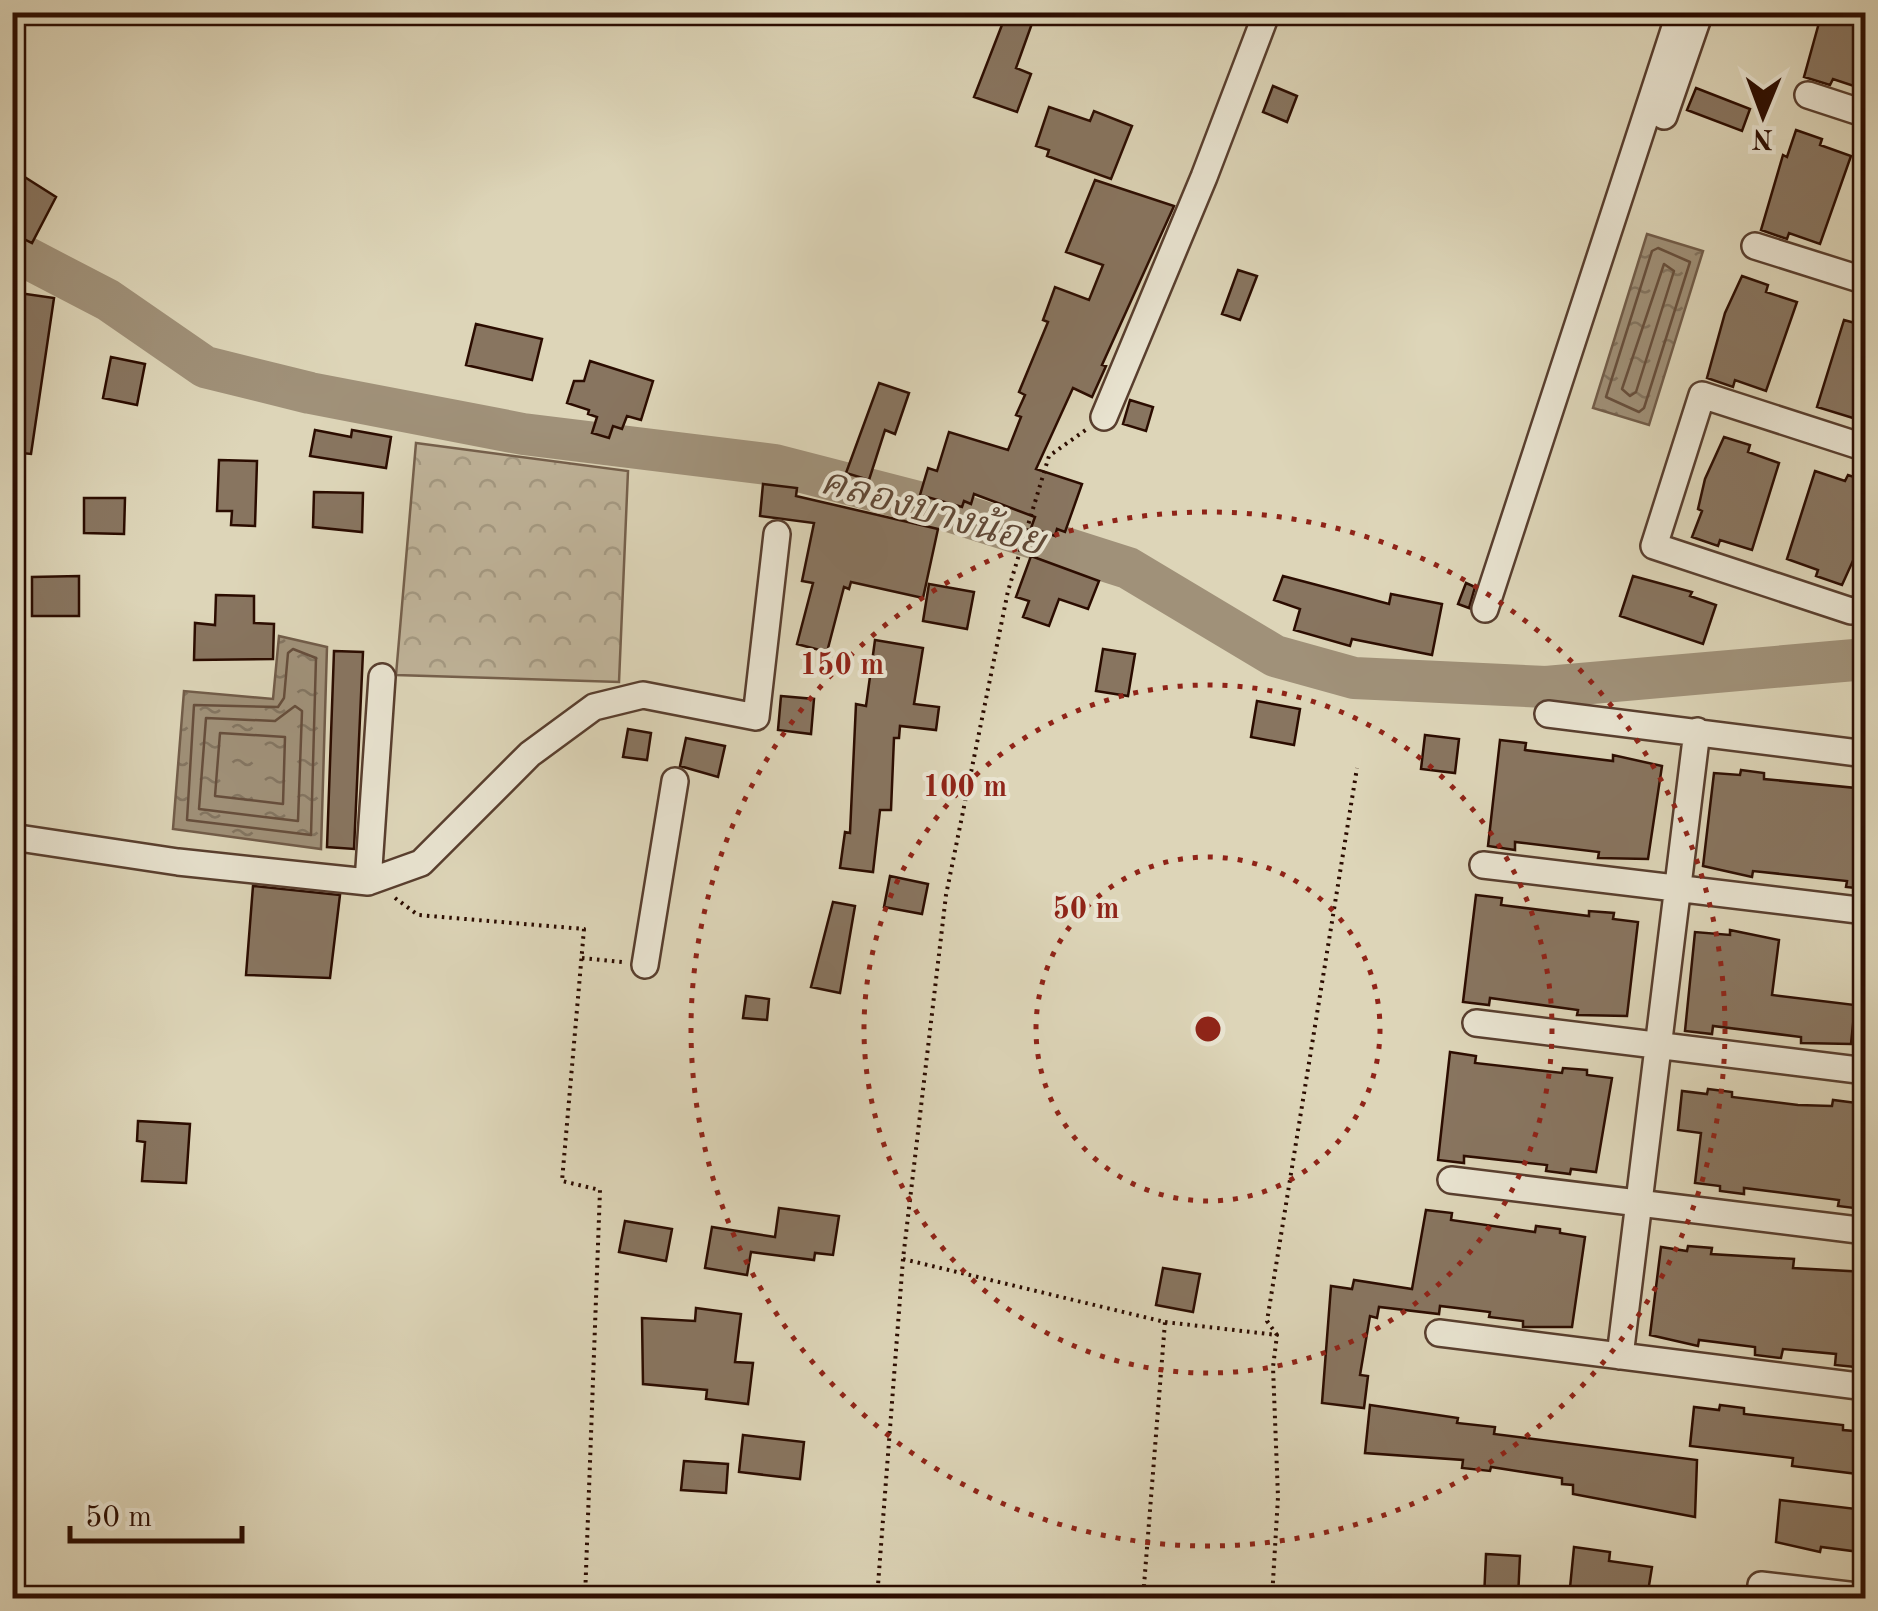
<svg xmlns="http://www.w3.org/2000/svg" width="1878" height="1611" viewBox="0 0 1878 1611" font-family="'Old Standard TT','Noto Serif Thai',serif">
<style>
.forest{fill:url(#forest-crowns);stroke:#75604c;stroke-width:2.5}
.water{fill:url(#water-ripples);stroke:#715c49;stroke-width:2.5}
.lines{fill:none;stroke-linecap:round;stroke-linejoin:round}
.shore{stroke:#664e3c;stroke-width:2.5}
.river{stroke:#a09179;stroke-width:42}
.building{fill:#887560;stroke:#2b0c00;stroke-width:2.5}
.minor-casing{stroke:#583e2e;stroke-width:30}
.path{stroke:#2b0c00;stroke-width:4;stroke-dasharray:2.5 5;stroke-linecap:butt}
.minor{stroke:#e9e4d1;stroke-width:25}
.ring{fill:none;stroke:#8f2418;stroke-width:5;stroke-dasharray:5 10}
.labels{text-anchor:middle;stroke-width:8;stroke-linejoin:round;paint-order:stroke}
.water-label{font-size:40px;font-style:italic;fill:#604836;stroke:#e9e4d1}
.centre{fill:#8f2418;stroke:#e9e4d1;stroke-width:5}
.ring-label{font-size:30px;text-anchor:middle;font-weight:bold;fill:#8f2418;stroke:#e9e4d1;stroke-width:8;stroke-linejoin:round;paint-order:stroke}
</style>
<defs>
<pattern id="forest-crowns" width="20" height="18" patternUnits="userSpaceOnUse" patternTransform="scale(2.5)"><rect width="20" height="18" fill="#bfb399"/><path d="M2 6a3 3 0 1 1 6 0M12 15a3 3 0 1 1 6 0" fill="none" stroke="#a49982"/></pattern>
<pattern id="water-ripples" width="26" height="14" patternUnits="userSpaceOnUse" patternTransform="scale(2.5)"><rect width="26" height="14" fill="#a09179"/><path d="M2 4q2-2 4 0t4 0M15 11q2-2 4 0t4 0" fill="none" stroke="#837561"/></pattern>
</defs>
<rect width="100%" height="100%" fill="#ddd5b8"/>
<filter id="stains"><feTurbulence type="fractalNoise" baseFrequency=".002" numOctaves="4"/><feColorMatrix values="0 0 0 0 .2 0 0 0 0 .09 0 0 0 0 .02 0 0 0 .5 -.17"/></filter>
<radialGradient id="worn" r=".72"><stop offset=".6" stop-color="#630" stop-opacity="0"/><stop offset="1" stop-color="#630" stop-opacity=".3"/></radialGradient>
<!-- forest -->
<path class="forest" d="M416 443 628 471 619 682 396 675Z"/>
<!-- water -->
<path class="water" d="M1647 234 1703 251 1649 425 1593 408Z
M279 636 327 647 321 849 173 829 184 691 273 699Z"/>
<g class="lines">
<!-- shore -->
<path class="shore" d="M1658 248 1690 262 1644 408 1639 412 1606 397 1652 251Z
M1664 264 1674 271 1636 392 1630 396 1622 389Z
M293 649 316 658 311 835 187 820 194 705 278 707 284 698 288 653Z
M295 706 302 711 298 821 199 809 206 718 275 721Z
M220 733 285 737 283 804 215 796Z"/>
<!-- river -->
<path class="river" d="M12 250 108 300 205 367 310 393 523 434 775 465 930 505 1128 568 1275 656 1354 678 1546 687 1866 659"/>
</g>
<!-- building -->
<path class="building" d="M1007 12 1034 18 1016 68 1031 74 1017 112 974 97Z
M1822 12H1866V90L1833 79 1830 85 1804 77Z
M1273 86 1297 96 1287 122 1263 112Z
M1696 88 1750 109 1742 131 1687 110Z
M1049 107 1090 121 1094 111 1132 126 1111 179 1047 156 1049 150 1036 146Z
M1796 130 1822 139 1820 145 1851 156 1820 244 1789 233 1787 239 1761 230 1783 155 1787 157Z
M12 169 56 197 32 243 12 233Z
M1095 180 1174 206 1102 365 1106 366 1092 397 1073 388 1036 469 1082 484 1065 532 1057 529 1055 536 1031 528 1035 517 974 494 971 504 964 501 962 507 920 495 928 468 937 471 949 432 1008 450 1021 417 1016 415 1025 395 1019 392 1048 322 1043 320 1055 287 1089 300 1103 265 1066 252Z
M1238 270 1257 276 1240 320 1222 314Z
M1742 276 1768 285 1766 292 1797 302 1766 391 1735 380 1733 387 1707 378 1725 313Z
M12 292 54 298 31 454 12 452Z
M1844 320 1866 326V422L1817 407Z
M476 324 542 339 532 380 466 365Z
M111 357 145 364 137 405 103 398Z
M590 361 653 381 641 420 627 416 622 429 613 426 609 438 592 433 597 417 588 414 589 410 567 403 574 381H584Z
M879 383 909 393 895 434 885 430 869 480 846 473Z
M1130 400 1153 407 1146 431 1123 424Z
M315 430 351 437 352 430 391 437 386 468 310 456Z
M1724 437 1750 445 1748 452 1779 463 1752 550 1720 540 1718 546 1692 537 1702 511 1698 509 1705 479Z
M219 460 257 461 255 526 231 525 232 511H217Z
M1815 471 1845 481 1848 475 1866 481 1861 543 1842 585 1816 576 1818 570 1787 559Z
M763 484 797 488 796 496 938 529 923 598 851 582 849 589 844 587 827 652 797 644 813 583 802 581 814 523 760 516Z
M314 492 363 493 362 532 313 527Z
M84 498H125L124 534 84 533Z
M1031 556 1099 581 1088 609 1059 599 1049 626 1023 617 1029 601 1016 597Z
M79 576V616H32V577Z
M1283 576 1389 604 1391 594 1442 604 1432 655 1352 639 1350 646 1294 630 1300 609 1274 600Z
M1633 576 1692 592 1690 596 1716 605 1703 644 1620 616Z
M1466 583 1475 587 1469 608 1458 604Z
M929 584 974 592 967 629 923 621Z
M216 595 254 596V623L274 624 273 659 194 660 195 623 215 625Z
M875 640 923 648 914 704 939 707 936 730 900 726 899 738H894L891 810H880L873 872 840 868 845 832 850 833 856 704 866 706Z
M1103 649 1135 654 1128 696 1096 691Z
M334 651 363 652 354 849 327 847Z
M781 696 814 699 811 734 778 730Z
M1257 701 1300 709 1294 745 1251 737Z
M628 729 651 733 647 760 623 757Z
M1425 735 1459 739 1455 773 1421 769Z
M686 738 725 746 718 777 680 766Z
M1500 740 1526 743 1525 750 1613 761V755L1662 766 1648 859 1598 858 1599 852 1515 842V850L1488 846Z
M1741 770 1764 773V779L1866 789V889L1846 887 1847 881 1753 871 1752 877 1703 866 1714 773 1740 775Z
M890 876 928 884 922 914 884 907Z
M253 886 340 895 330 978 246 975Z
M1476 895 1502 898 1501 905 1589 916V911L1614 913 1613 919 1638 922 1627 1016 1577 1015 1578 1010 1490 998 1489 1005 1463 1002Z
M833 902 855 906 840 993 811 987Z
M1730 930 1779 940 1772 995 1855 1005 1851 1044 1801 1043V1037L1713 1026 1712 1034 1685 1031 1695 932 1730 935Z
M746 996 769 999 767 1020 743 1018Z
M1450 1052 1476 1056 1475 1063 1562 1073 1563 1068 1587 1070V1075L1612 1078 1596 1172 1571 1169 1570 1174 1546 1171 1547 1165 1464 1156V1163L1438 1160Z
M1708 1089 1732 1092V1097L1798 1105 1832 1106 1833 1100 1857 1103 1856 1108 1866 1109V1204L1862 1209 1838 1206 1839 1200 1744 1188V1194L1720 1191V1186L1695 1183 1701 1133 1678 1130 1682 1091 1707 1094Z
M138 1121 190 1124 186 1183 142 1181 145 1142 137 1141Z
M779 1208 839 1216 833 1255 815 1253 814 1260 751 1252 747 1275 705 1268 712 1227 775 1237Z
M1426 1210 1452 1213 1451 1220 1535 1232 1536 1226 1560 1229V1233L1585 1237 1572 1327H1523V1321L1489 1317 1490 1312 1440 1306 1439 1314 1379 1307 1377 1318 1370 1316 1360 1375 1368 1376 1364 1408 1322 1403 1331 1286 1352 1289 1354 1280 1412 1289Z
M625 1221 672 1229 666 1261 619 1252Z
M1688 1246 1712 1248 1711 1254 1794 1259 1793 1268 1866 1272V1368L1835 1365 1836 1354 1783 1349 1781 1358 1755 1355V1347L1699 1340 1698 1346 1650 1335 1661 1247 1687 1251Z
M1163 1268 1200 1274 1193 1312 1156 1305Z
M696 1308 741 1314 735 1362 753 1363 748 1404 706 1399 707 1390 643 1384 642 1318 695 1321Z
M1370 1405 1458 1418 1457 1423 1495 1427 1494 1434 1697 1460 1695 1517 1573 1494V1485L1562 1484V1478L1491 1467 1490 1471 1462 1468 1463 1460 1365 1453Z
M1720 1405 1744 1408V1414L1843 1425V1430L1866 1432V1475L1792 1466 1793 1458 1690 1446 1694 1407 1719 1410Z
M743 1435 804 1442 800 1479 739 1472Z
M684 1461 728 1464 726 1493 681 1490Z
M1780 1500 1865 1510 1860 1552 1821 1547 1820 1552 1776 1542Z
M1574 1547 1610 1552 1609 1561 1652 1567 1647 1598H1569Z
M1486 1554 1520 1556 1518 1598H1484Z"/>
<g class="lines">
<!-- minor casing -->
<g class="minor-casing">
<path id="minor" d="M1808 95 1866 114
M1664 116 1700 12
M1755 246 1866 281
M1104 417 1204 177 1267 12
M1866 448 1702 395 1654 546 1851 611 1866 607
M1485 609 1680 12
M1548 714 1866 754
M12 837 178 862 368 882 421 863 530 754 594 707 643 695 756 717 777 534
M1483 865 1866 911
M368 882 382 677
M645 965 675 781
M1476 1023 1866 1071
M1451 1180 1866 1231
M1439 1333 1866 1387
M1620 1356 1697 731
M1761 1585 1866 1597"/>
</g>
<!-- path -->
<path class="path" d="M395 898 418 915 584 929 562 1181 600 1190 585 1598
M582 958 622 962
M903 1259 1165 1322 1143 1598
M1165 1322 1277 1335 1267 1321 1357 768
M877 1598 903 1259 946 895 1008 591 1049 456 1087 429
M1272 1598 1278 1497 1273 1367 1277 1335"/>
<!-- minor -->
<use href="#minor" class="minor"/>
</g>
<!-- distance rings -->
<g class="ring">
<circle cx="1208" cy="1029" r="172"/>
<circle cx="1208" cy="1029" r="344"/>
<circle cx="1208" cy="1029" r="517"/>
</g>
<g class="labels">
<!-- water labels -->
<g class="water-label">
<text transform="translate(933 510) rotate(16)" y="14">คลองบางน้อย</text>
</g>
</g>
<circle cx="1208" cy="1029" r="15" class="centre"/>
<g class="ring-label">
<text x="842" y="674">150 m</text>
<text x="965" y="796">100 m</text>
<text x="1086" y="918">50 m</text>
</g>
<!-- margin -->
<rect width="1878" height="1611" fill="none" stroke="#ddd5b8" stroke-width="50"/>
<rect x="15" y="15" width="1848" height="1581" fill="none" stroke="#2b0c00" stroke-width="5"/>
<rect x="25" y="25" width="1828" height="1561" fill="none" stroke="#2b0c00" stroke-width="2.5"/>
<!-- north arrow -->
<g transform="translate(1763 115) rotate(181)" stroke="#e9e4d1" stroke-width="8" paint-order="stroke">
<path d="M0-8L18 38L0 25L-18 38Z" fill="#2b0c00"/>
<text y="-15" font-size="28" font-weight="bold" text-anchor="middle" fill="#2b0c00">N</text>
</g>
<!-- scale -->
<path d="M70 1526v15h172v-15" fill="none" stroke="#2b0c00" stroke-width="5"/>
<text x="85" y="1526" font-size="30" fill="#2b0c00" stroke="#e9e4d1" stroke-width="8" paint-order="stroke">50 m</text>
<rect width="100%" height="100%" filter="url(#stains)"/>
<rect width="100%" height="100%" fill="url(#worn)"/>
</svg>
